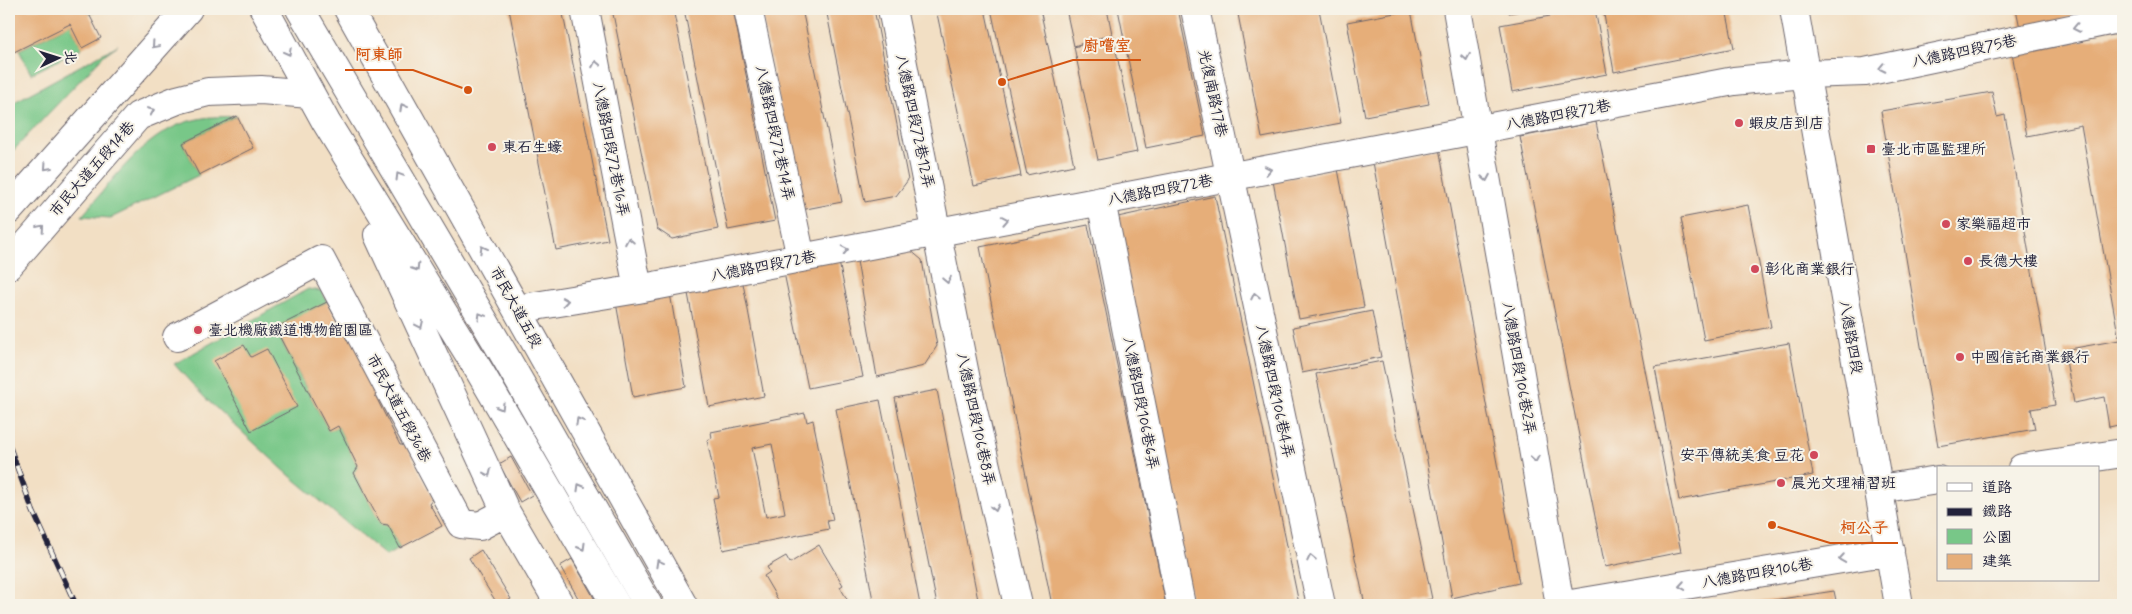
<svg xmlns="http://www.w3.org/2000/svg" width="2132" height="614" viewBox="0 0 2132 614" font-family="Mynerve,'LXGW WenKai TC',sans-serif">
<style>
.green{fill:#78c788;stroke:#4d7462}
.building{fill:#e6ae79;fill-rule:evenodd}
.lines{fill:none;stroke-linecap:round;stroke-linejoin:round}
.minor-casing{stroke:#6b646b;stroke-width:30}
.highway-casing{stroke:#6b646b;stroke-width:30}
.minor{stroke:#fff;stroke-width:28}
.highway{stroke:#fff;stroke-width:28}
.rail-casing{stroke:#22223b;stroke-width:5.5}
.rail{stroke:#f7f3e8;stroke-width:4;stroke-dasharray:11;stroke-linecap:butt}
.oneway{stroke:#9c9ca7}
.poi-dot{fill:#d1495b;stroke:#f7f3e8;stroke-width:2}
.labels{text-anchor:middle;stroke-width:4;stroke-linejoin:round;paint-order:stroke}
.street-label{font-size:15px;fill:#22223b;stroke:#f7f3e8}
.poi-label{font-size:15px;fill:#22223b;stroke:#f7f3e8;text-anchor:start}
.leader{fill:none;stroke:#d45411;stroke-width:2}
.callout-dot{fill:#d45411;stroke:#f7f3e8;stroke-width:2}
.callout-label{font-size:16px;text-anchor:middle;font-weight:bold;fill:#d45411;stroke:#f7f3e8;stroke-width:4;stroke-linejoin:round;paint-order:stroke}
</style>
<rect width="100%" height="100%" fill="#f7f3e8"/>
<filter id="ink" filterUnits="userSpaceOnUse"><feTurbulence type="fractalNoise" baseFrequency=".02" numOctaves="2"/><feDisplacementMap in="SourceGraphic" scale="10" xChannelSelector="R" yChannelSelector="G"/><feConvolveMatrix kernelMatrix="1 2 1 2 8 2 1 2 1" color-interpolation-filters="sRGB"/></filter>
<filter id="wash" filterUnits="userSpaceOnUse"><feTurbulence type="fractalNoise" baseFrequency=".0096" numOctaves="4" result="noise"/><feDisplacementMap in="SourceGraphic" scale="20" xChannelSelector="R" yChannelSelector="G"/><feGaussianBlur stdDeviation="1.12" result="paint"/><feColorMatrix in="noise" values="0 0 0 0 0 0 0 0 0 0 0 0 0 0 0 0 0 1.4 0 .05"/><feComposite in="paint" operator="in"/></filter>
<g filter="url(#wash)">
<rect width="100%" height="100%" fill="#f2dfc4"/>
<!-- green -->
<path class="green" d="M58 9H100L70 24 82 48 31 74 19 50 66 26Z
M118 45 105 54 9 155V105Z
M237 116 183 143 199 175 111 218 82 216C113 180 148 128 198 119 211 116 225 117 237 116Z
M308 289 322 291 327 302 275 329 329 431 338 426 358 467 354 473 381 524 388 525 400 548 386 556 288 474 204 397 174 364Z"/>
<g id="blocks">
<!-- building -->
<path class="building" d="M9 9H100L89 14 101 38 82 48 70 24 14 52 9 41Z
M509 9H562L608 240 556 250Z
M612 9H673L718 229 672 239 657 229Z
M684 9H733L775 221 728 230Z
M761 9H802L842 202 801 210Z
M826 9H874L908 180 896 196 865 202Z
M936 9H985L1021 176 974 186Z
M991 9H1040L1074 165 1027 175Z
M1066 9H1107L1112 34 1074 46Z
M1118 9H1178L1205 136 1146 148Z
M1237 9H1319L1341 123 1262 138Z
M1508 9H1528V10L1509 13Z
M1589 9H1595L1607 74 1512 92 1500 25Z
M1603 9H1726L1734 48 1614 72Z
M2016 9H2115L2020 28Z
M1411 10 1429 104 1365 116 1347 22Z
M2123 33V424L2109 427 2104 397 2074 403 2064 350 2119 340 2081 125 2027 136 2012 53Z
M1113 36 1137 152 1098 160 1074 47Z
M1992 92 1997 117 2005 115 2055 405 2031 409 2035 429 1938 446 1881 111Z
M237 116 253 148 199 175 183 143Z
M1596 122 1681 552 1605 567 1520 137Z
M1439 148 1519 583 1452 598 1373 162Z
M1338 169 1364 307 1299 319 1273 181Z
M1215 196 1299 604V605H1193L1113 218Z
M1748 205 1771 327 1704 340 1681 218Z
M1088 225 1132 438 1166 605H1052L980 247Z
M903 244 922 260 937 346 924 366 877 377 856 255Z
M838 257 863 377 808 388 783 268Z
M742 278 764 396 709 407 687 288Z
M669 287 686 387 633 397 615 297Z
M327 302 342 331H349L378 390 375 395 400 445H406L433 498 429 503 442 526 400 548 388 525 381 524 354 473 358 467 338 426 329 431 275 328Z
M1372 311 1381 357 1302 373 1293 327Z
M1789 343 1813 475 1679 500 1655 367Z
M244 345 251 357 267 349 297 407 251 431 214 361Z
M1382 361 1432 599 1403 605H1365L1316 374Z
M937 390 959 504 979 605H937L895 398Z
M880 400 903 516 920 605H874L836 409Z
M805 413 807 422 813 420 833 520 827 521 829 529 723 550 713 498 719 497 707 440 712 438 711 432ZM772 444 785 513 766 517 752 448Z
M511 457 532 495 520 502 499 464Z
M819 545 843 585 840 587 848 601 841 605H781L764 576 770 572 767 567 786 556 790 563Z
M481 550 511 599 501 605H498L469 558Z
M572 559 598 605H582L560 566Z
M1834 591 1837 605H1748V604Z"/>
</g>
</g>
<g filter="url(#ink)">
<use href="#blocks" fill-opacity="0" stroke="#6b646b" stroke-width="1"/>
<g class="lines">
<!-- minor casing -->
<g class="minor-casing">
<path id="minor" d="M264 9 326 122 480 372 616 605
M348 9 683 605
M585 9 638 289
M748 9 801 258
M892 9 966 380 1018 605
M1195 9 1321 605
M1457 9 1560 605
M1794 9 1899 605
M1101 201 1181 605
M9 210 188 9
M378 235 506 512 560 605
M9 265 138 116 177 100 208 92 261 90 310 94
M517 309 638 289 1734 81 1804 74 1865 72 2123 18
M177 337 321 260 461 524 480 526 506 512
M2022 468 2123 453
M1879 489 1938 480
M1565 605 1890 551"/>
</g>
<!-- highway casing -->
<g class="highway-casing">
<path id="highway" d="M300 9 506 358 648 605"/>
</g>
<!-- minor -->
<use href="#minor" class="minor"/>
<!-- highway -->
<use href="#highway" class="highway"/>
<!-- rail casing -->
<g class="rail-casing">
<path id="rail" d="M9 445 33 511 76 605"/>
</g>
<!-- rail -->
<use href="#rail" class="rail"/>
</g>
<!-- one-way arrows -->
<defs><path id="oneway-chevron" d="M-2-3.5L2.5 0L-2 3.5" fill="none" stroke-width="1.6" stroke-linecap="round" stroke-linejoin="round" transform="scale(1.25)"/></defs>
<g class="oneway">
<use href="#oneway-chevron" transform="translate(2076 28) rotate(168)"/>
<use href="#oneway-chevron" transform="translate(155 45) rotate(132)"/>
<use href="#oneway-chevron" transform="translate(288 52) rotate(62)"/>
<use href="#oneway-chevron" transform="translate(1466 57) rotate(80)"/>
<use href="#oneway-chevron" transform="translate(596 64) rotate(-101)"/>
<use href="#oneway-chevron" transform="translate(1882 68) rotate(168)"/>
<use href="#oneway-chevron" transform="translate(403 107) rotate(-119)"/>
<use href="#oneway-chevron" transform="translate(151 111) rotate(-23)"/>
<use href="#oneway-chevron" transform="translate(47 167) rotate(132)"/>
<use href="#oneway-chevron" transform="translate(1268 170) rotate(-11)"/>
<use href="#oneway-chevron" transform="translate(399 176) rotate(-121)"/>
<use href="#oneway-chevron" transform="translate(1486 178) rotate(80)"/>
<use href="#oneway-chevron" transform="translate(1005 220) rotate(-11)"/>
<use href="#oneway-chevron" transform="translate(41 228) rotate(-49)"/>
<use href="#oneway-chevron" transform="translate(629 241) rotate(-101)"/>
<use href="#oneway-chevron" transform="translate(483 249) rotate(-119)"/>
<use href="#oneway-chevron" transform="translate(845 250) rotate(-11)"/>
<use href="#oneway-chevron" transform="translate(416 268) rotate(58)"/>
<use href="#oneway-chevron" transform="translate(947 280) rotate(79)"/>
<use href="#oneway-chevron" transform="translate(1255 296) rotate(-102)"/>
<use href="#oneway-chevron" transform="translate(565 301) rotate(-9)"/>
<use href="#oneway-chevron" transform="translate(481 316) rotate(-121)"/>
<use href="#oneway-chevron" transform="translate(420 325) rotate(65)"/>
<use href="#oneway-chevron" transform="translate(501 407) rotate(60)"/>
<use href="#oneway-chevron" transform="translate(579 421) rotate(-119)"/>
<use href="#oneway-chevron" transform="translate(1535 459) rotate(80)"/>
<use href="#oneway-chevron" transform="translate(488 473) rotate(65)"/>
<use href="#oneway-chevron" transform="translate(580 487) rotate(-120)"/>
<use href="#oneway-chevron" transform="translate(995 508) rotate(77)"/>
<use href="#oneway-chevron" transform="translate(582 547) rotate(60)"/>
<use href="#oneway-chevron" transform="translate(1311 558) rotate(-102)"/>
<use href="#oneway-chevron" transform="translate(1842 559) rotate(171)"/>
<use href="#oneway-chevron" transform="translate(659 563) rotate(-119)"/>
<use href="#oneway-chevron" transform="translate(1682 586) rotate(171)"/>
</g>
</g>
<!-- markers -->
<g class="poi-dot">
<circle cx="1739" cy="123" r="5"/>
<circle cx="492" cy="147" r="5"/>
<rect x="1866" y="144" width="10" height="10" rx="2.5"/>
<circle cx="1946" cy="224" r="5"/>
<circle cx="1968" cy="261" r="5"/>
<circle cx="1755" cy="269" r="5"/>
<circle cx="198" cy="330" r="5"/>
<circle cx="1960" cy="357" r="5"/>
<circle cx="1814" cy="455" r="5"/>
<circle cx="1781" cy="483" r="5"/>
</g>
<g class="labels">
<!-- street labels -->
<g class="street-label">
<text transform="translate(1964 51) rotate(-12)" y="5">八德路四段75巷</text>
<text transform="translate(1213 93) rotate(78)" y="5">光復南路17巷</text>
<text transform="translate(1558 115) rotate(-11)" y="5">八德路四段72巷</text>
<text transform="translate(915 121) rotate(78)" y="5">八德路四段72巷12弄</text>
<text transform="translate(775 133) rotate(78)" y="5">八德路四段72巷14弄</text>
<text transform="translate(611 149) rotate(79)" y="5">八德路四段72巷16弄</text>
<text transform="translate(92 169) rotate(-49)" y="5">市民大道五段14巷</text>
<text transform="translate(1160 190) rotate(-11)" y="5">八德路四段72巷</text>
<text transform="translate(763 266) rotate(-11)" y="5">八德路四段72巷</text>
<text transform="translate(516 307) rotate(61)" y="5">市民大道五段</text>
<text transform="translate(1851 337) rotate(80)" y="5">八德路四段</text>
<text transform="translate(1519 368) rotate(80)" y="5">八德路四段106巷2弄</text>
<text transform="translate(1275 391) rotate(78)" y="5">八德路四段106巷4弄</text>
<text transform="translate(1141 403) rotate(79)" y="5">八德路四段106巷6弄</text>
<text transform="translate(399 408) rotate(62)" y="5">市民大道五段36巷</text>
<text transform="translate(976 419) rotate(78)" y="5">八德路四段106巷8弄</text>
<text transform="translate(1757 573) rotate(-10)" y="5">八德路四段106巷</text>
</g>
<!-- poi labels -->
<g class="poi-label">
<text x="1749" y="128">蝦皮店到店</text>
<text x="502" y="152">東石生蠔</text>
<text x="1881" y="154">臺北市區監理所</text>
<text x="1956" y="229">家樂福超市</text>
<text x="1978" y="266">長德大樓</text>
<text x="1765" y="274">彰化商業銀行</text>
<text x="208" y="335">臺北機廠鐵道博物館園區</text>
<text x="1970" y="362">中國信託商業銀行</text>
<text x="1804" y="460" text-anchor="end">安平傳統美食 豆花</text>
<text x="1791" y="488">晨光文理補習班</text>
</g>
</g>
<!-- callouts -->
<path class="leader" d="M1002 82L1073 60H1141M468 90L413 70H345M1772 525L1830 543H1898"/>
<g class="callout-dot">
<circle cx="1002" cy="82" r="5"/>
<circle cx="468" cy="90" r="5"/>
<circle cx="1772" cy="525" r="5"/>
</g>
<g class="callout-label">
<text x="1107" y="51">廚嚐室</text>
<text x="379" y="60">阿東師</text>
<text x="1864" y="533">柯公子</text>
</g>
<!-- margin -->
<rect width="2132" height="614" fill="none" stroke="#f7f3e8" stroke-width="30"/>
<!-- legend -->
<rect x="1937" y="466" width="162" height="115" fill="#f7f3e8" stroke="#a29fa3"/>
<rect x="1947" y="483" width="25" height="8" fill="#ffffff" stroke="#a29fa3"/>
<text x="1982" y="492" font-size="15" fill="#22223b">道路</text>
<rect x="1947" y="508" width="25" height="8" fill="#22223b" stroke="#a29fa3"/>
<text x="1982" y="516" font-size="15" fill="#22223b">鐵路</text>
<rect x="1947" y="529" width="25" height="15" fill="#78c788" stroke="#a29fa3"/>
<text x="1982" y="542" font-size="15" fill="#22223b">公園</text>
<rect x="1947" y="554" width="25" height="15" fill="#e6ae79" stroke="#a29fa3"/>
<text x="1982" y="566" font-size="15" fill="#22223b">建築</text>
<!-- north arrow -->
<g transform="translate(58 58) rotate(86)" stroke="#f7f3e8" stroke-width="4" paint-order="stroke">
<path d="M0-4L9 19L0 12L-9 19Z" fill="#22223b"/>
<text y="-8" font-size="14" font-weight="bold" text-anchor="middle" fill="#22223b">北</text>
</g>
</svg>
